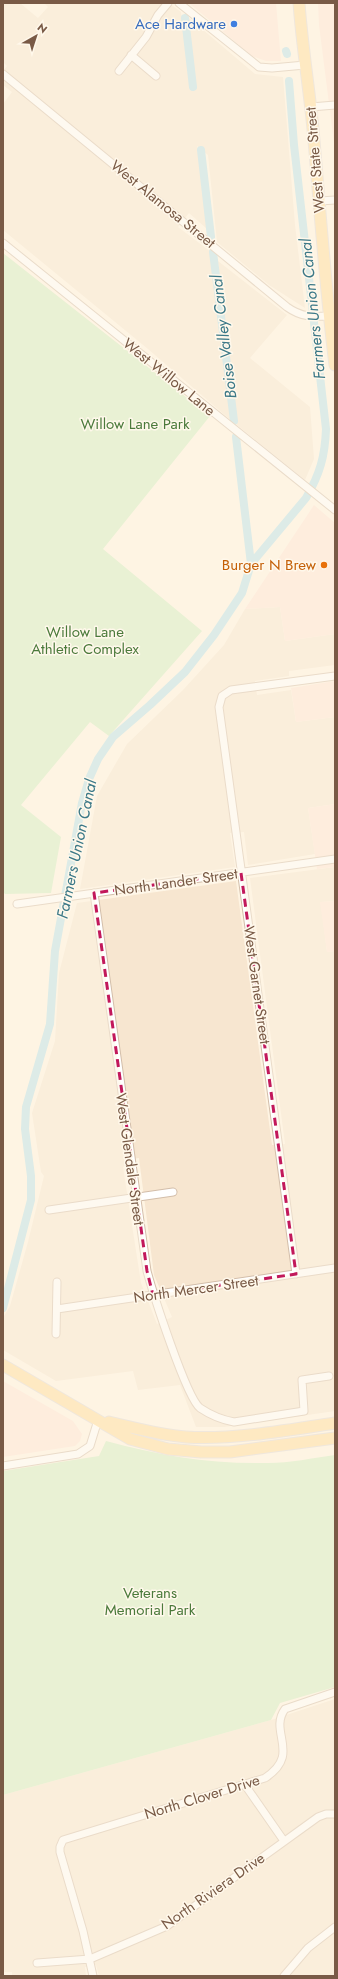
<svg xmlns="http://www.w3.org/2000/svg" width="338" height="1979" viewBox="0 0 338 1979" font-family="Jost,sans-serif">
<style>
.residential{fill:#f7e6d0;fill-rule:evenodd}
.commercial{fill:#ffe4d6}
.green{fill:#d1edc0}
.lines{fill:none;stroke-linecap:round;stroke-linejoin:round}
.canal{stroke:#b5e0ea;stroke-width:8}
.minor-casing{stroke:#d3beaa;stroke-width:9}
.primary-casing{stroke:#dfd7d3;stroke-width:13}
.minor{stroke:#fff;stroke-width:7}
.primary{stroke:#ffdc99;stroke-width:11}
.marked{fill:none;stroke:#c2185b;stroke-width:3;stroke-dasharray:8 5;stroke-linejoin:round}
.shop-dot{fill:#3f7fe0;stroke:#fff8eb;stroke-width:1.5}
.food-dot{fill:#e8710a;stroke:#fff8eb;stroke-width:1.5}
.labels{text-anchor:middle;stroke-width:3;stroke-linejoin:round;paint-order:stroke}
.shop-label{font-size:15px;fill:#366cbe;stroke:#fff8eb;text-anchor:end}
.street-label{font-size:15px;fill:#795a46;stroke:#fff8eb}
.park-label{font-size:15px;fill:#4b7a3b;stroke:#fff8eb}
.food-label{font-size:15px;fill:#c56008;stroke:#fff8eb;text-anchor:end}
.water-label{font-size:16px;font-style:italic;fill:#3b7887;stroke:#fff8eb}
</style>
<rect width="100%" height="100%" fill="#fef4e3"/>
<!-- residential -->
<path class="residential" d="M3 3H20L38 18 48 7 44 3H169L181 12 190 91 195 86 188 17 255 74 283 77 295 225 305 308 269 285 217 242 208 155 197 146 207 229 189 213 178 227 211 252 233 422 148 349 3 230V104L12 92 3 85V71L7 66 3 62Z
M218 261 287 315 250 358 310 407 314 459 305 480 237 425 226 338Z
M280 607 285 641 335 634V665L289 671V676L255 681 257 695 291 690 296 722 335 717V804L308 808 315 854 248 865 244 832 230 833 235 867 80 889 97 796 127 744 183 690 224 645 245 609Z
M335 867V901L321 902 327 952 335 951V1411L224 1427H196L180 1385 138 1390 133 1371 56 1381 3 1350V1318L10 1306 28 1242 44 1176 41 1172 32 1113 55 1041 59 973 77 903 236 881 272 1145 285 1144 250 878ZM139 1158 154 1275 172 1317 157 1324 141 1283 123 1167 125 1166 124 1160Z
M335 1699V1976H99L96 1965 85 1967 86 1976H12V1972H3V1795L271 1720Z"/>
<!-- commercial -->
<path class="commercial" d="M189 3H276L281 61H266L252 56Z
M318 3H335V151L319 25Z
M314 505 335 523V634L285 641 280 607 245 609Z
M335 681V717L296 722 291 688Z
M335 804V867L317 869 308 808Z
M335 901V951L327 952 320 902Z
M3 1381 73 1421 82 1434 80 1441 75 1446 3 1457Z"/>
<!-- green -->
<path class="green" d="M3 253 210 416 103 549 202 631 109 736 90 722 21 805 61 837 51 893 5 894 3 892Z
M106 1441C162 1456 209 1464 268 1463 290 1463 313 1458 335 1455V1687L280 1703 271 1720 3 1795V1471L99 1456Z"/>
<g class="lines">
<!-- canal -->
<path class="canal" d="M185 18 193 87
M286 51 287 54
M201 150 211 237
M213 252 234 421
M236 437 251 564
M3 1308 31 1200V1176L25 1129 26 1107 50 1024 55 951 82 803 89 779 98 759 113 737 150 705 185 672 214 635 242 593 251 564 306 498C320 474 325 456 326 429L294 145 289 81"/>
<!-- minor casing -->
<g class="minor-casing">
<path id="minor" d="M179 3 259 67 272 68 305 65
M131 55 156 76
M119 71 146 37 158 15 168 3
M3 74 287 307C301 317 312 317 329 316
M311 107 335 105
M320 201 335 200
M3 243 335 510
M94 893 147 1271C153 1293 186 1397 200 1408 209 1414 223 1420 234 1422L304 1411 302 1380 329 1376
M17 904 335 859
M49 1210 173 1192
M296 1274 219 707 222 696 231 690 335 676
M57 1309 335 1268
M56 1334 57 1282
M3 1466 78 1454 90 1446 98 1420
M245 1785 284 1841
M37 1963 90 1959 167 1926 318 1817 326 1814H335
M93 1976 83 1931 60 1852V1847L63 1840 265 1778C302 1754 268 1732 285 1709L335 1692
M284 1976 308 1948 335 1927"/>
</g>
<!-- primary casing -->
<g class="primary-casing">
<path id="primary" d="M299 3C302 45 309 87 313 129 320 208 325 286 335 365
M3 1365 130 1439 168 1449 201 1452H230L335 1438
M109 1422C135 1428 160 1435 186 1437 232 1440 289 1430 335 1423"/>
</g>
<!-- minor -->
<use href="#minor" class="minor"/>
<!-- primary -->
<use href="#primary" class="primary"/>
</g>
<!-- marked area -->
<path d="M0 0H338V1979H0ZM241 873 296 1274 153 1295 147 1271 94 893Z" fill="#fef4e3" fill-opacity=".55" fill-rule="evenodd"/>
<path class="marked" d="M241 873 296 1274 153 1295 147 1271 94 893Z"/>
<!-- markers -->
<circle class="shop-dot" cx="234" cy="24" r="4"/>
<circle class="food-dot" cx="324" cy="565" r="4"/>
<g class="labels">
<!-- shop labels -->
<g class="shop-label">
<text x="226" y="29">Ace Hardware</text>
</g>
<!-- street labels -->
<g class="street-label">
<text transform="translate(315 160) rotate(-95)" y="5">West State Street</text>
<text transform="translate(163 204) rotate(39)" y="5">West Alamosa Street</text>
<text transform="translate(169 377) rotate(39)" y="5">West Willow Lane</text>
<text transform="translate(176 882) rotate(-8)" y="5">North Lander Street</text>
<text transform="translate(257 985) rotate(82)" y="5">West Garnet Street</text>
<text transform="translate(130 1159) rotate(82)" y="5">West Glendale Street</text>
<text transform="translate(196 1289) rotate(-8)" y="5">North Mercer Street</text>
<text transform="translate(202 1797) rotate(-17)" y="5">North Clover Drive</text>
<text transform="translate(213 1891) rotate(-35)" y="5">North Riviera Drive</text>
</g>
<!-- park labels -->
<g class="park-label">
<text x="135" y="429">Willow Lane Park</text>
<text x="85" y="637">Willow Lane<tspan x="85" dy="17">Athletic Complex</tspan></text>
<text x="150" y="1598">Veterans<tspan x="150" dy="17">Memorial Park</tspan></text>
</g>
<!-- food labels -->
<g class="food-label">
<text x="316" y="570">Burger N Brew</text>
</g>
<!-- water labels -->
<g class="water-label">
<text transform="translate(312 309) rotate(-96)" y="6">Farmers Union Canal</text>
<text transform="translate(223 337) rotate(-97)" y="6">Boise Valley Canal</text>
<text transform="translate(76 849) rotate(-78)" y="6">Farmers Union Canal</text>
</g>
</g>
<!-- border -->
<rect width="338" height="1979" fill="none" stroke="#795a46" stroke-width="8"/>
<!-- north arrow -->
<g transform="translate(36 36) rotate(39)" stroke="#fff8eb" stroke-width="3" paint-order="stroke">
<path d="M0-3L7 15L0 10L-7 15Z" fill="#795a46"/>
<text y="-6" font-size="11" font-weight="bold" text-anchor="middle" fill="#795a46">N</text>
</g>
</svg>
